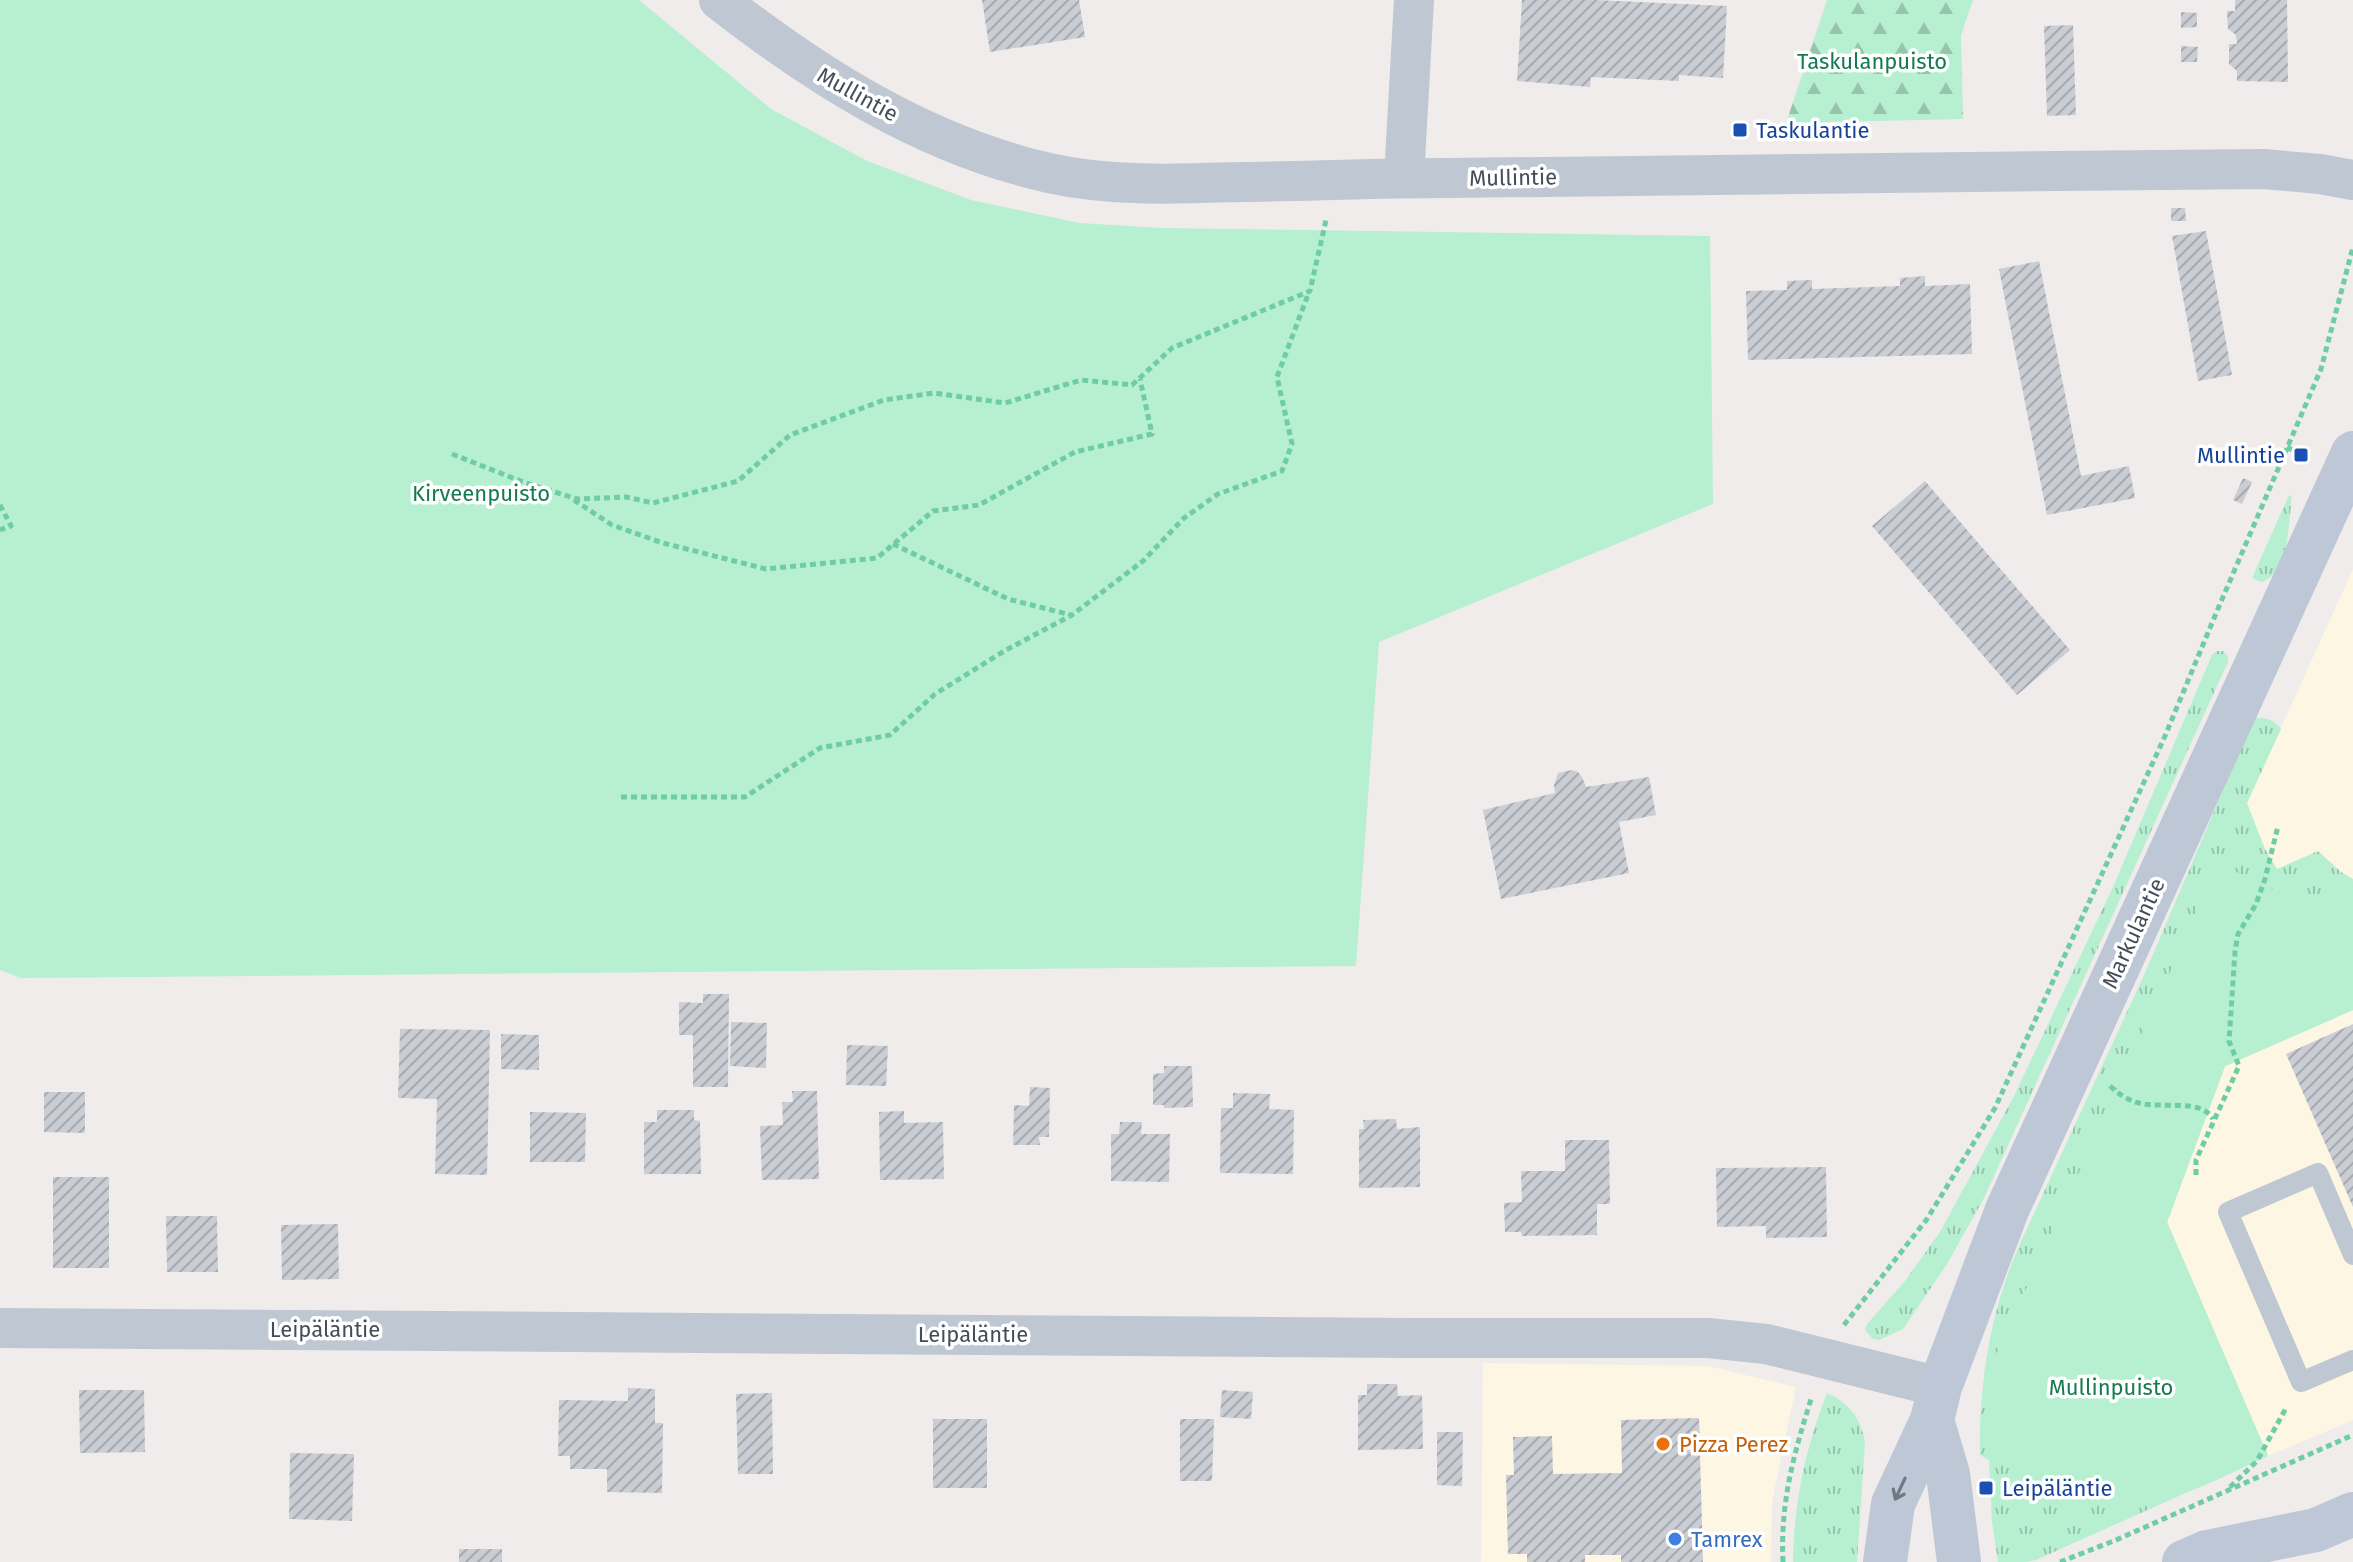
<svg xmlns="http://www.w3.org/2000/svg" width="2353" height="1562" viewBox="0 0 2353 1562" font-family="'Fira Sans',sans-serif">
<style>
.commercial{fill:#fcf6e2}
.grass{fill:url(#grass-tufts)}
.forest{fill:url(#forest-firs)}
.park{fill:#b7efd1}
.building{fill:url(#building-hatch)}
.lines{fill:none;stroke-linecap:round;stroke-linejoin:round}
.path{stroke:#6fcda6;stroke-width:5;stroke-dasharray:6 4;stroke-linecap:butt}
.lane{stroke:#bec7d2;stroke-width:20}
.street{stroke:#bec7d2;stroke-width:40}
.secondary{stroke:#bdc7d6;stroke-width:44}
.oneway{stroke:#6e7885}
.transit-dot{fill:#1a4fb4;stroke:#fff;stroke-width:3}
.food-dot{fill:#e8710a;stroke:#fff;stroke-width:3}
.shop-dot{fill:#3f7fe0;stroke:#fff;stroke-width:3}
.labels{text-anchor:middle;stroke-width:7;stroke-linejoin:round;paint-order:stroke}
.park-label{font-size:22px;fill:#147b50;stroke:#fff}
.street-label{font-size:22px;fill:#444d59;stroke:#fff}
.transit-label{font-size:22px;fill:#164399;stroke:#fff;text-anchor:start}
.food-label{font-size:22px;fill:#c56008;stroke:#fff;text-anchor:start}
.shop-label{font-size:22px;fill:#366cbe;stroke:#fff;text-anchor:start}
</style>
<defs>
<pattern id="grass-tufts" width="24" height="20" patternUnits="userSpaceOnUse" patternTransform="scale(2)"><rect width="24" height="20" fill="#b7efd1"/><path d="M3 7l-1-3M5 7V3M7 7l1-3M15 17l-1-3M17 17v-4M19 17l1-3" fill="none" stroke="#96c4ad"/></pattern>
<pattern id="forest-firs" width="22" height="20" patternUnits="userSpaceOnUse" patternTransform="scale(2)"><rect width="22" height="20" fill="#b7efd1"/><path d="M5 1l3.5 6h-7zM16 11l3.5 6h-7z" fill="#96c4ad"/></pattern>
<pattern id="building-hatch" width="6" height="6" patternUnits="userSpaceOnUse" patternTransform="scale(2)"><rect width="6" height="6" fill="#cbcdd4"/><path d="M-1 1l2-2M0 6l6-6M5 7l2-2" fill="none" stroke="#a6a9af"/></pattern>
</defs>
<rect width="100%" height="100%" fill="#efeceb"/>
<!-- commercial -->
<path class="commercial" d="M2353 569V881L2219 864Z
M2353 1010V1420L2268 1456 2167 1222 2225 1066Z
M1483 1363 1708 1366 1796 1387 1772 1502 1771 1562H1481Z"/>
<!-- grass -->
<path class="grass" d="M2292 495C2288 522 2291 570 2262 582L2252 578 2288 497Z
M2217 651H2223L2228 656V662L1984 1198 1947 1264 1903 1329 1879 1340 1873 1339 1865 1330 1867 1324 1905 1281 1940 1232 2014 1096 2113 887 2212 655Z
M2254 718C2266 718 2273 718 2281 729L2247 803 2265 849 2277 869 2318 851 2341 872 2353 879 2337 1017 2225 1066 2167 1222 2268 1456 2036 1560 2026 1562H1998L1992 1522 1989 1460 1980 1455C1979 1382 1990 1312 2019 1246L2145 973Z
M1827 1393C1849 1403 1861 1418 1865 1442L1857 1562H1793C1794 1501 1805 1450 1827 1393Z"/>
<!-- forest -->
<path class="forest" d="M1827 0H1973L1961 35 1963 119 1786 123Z"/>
<!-- park -->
<path class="park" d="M0 0H639L771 109 867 161 971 200 1079 223 1162 228 1710 236 1713 504 1379 642 1356 966 21 978 0 970Z
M2219 864 2303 903 2353 881V1010L2225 1066 2167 1222 2268 1456C2226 1475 2183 1499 2137 1505 2044 1516 1963 1455 1995 1357Z"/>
<!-- building -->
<path class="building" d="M982 0H1079L1085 37 990 52Z
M1522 0H1595L1727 6 1723 78 1679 75V81L1591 77 1590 87 1517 81Z
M2235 0H2287L2288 82 2237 81V71L2229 64V44H2237L2236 35 2228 29 2227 11H2235Z
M2181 12 2197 13V27L2181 28Z
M2073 25 2076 115 2047 116 2044 26Z
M2181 46 2198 47 2197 62H2181Z
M2171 208H2185L2186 221H2171Z
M2206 231 2232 375 2198 381 2172 236Z
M2039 261 2081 476 2129 466 2135 498 2047 515 1999 269Z
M1925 276V286L1970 284 1972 354 1748 360 1746 291 1787 290V281L1812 280V289L1900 286V278Z
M2243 478 2252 482 2242 504 2233 500Z
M1925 481 2070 650 2017 695 1872 526Z
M1572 770 1578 772 1582 777 1586 787 1649 777 1656 815 1619 822 1629 873 1501 899 1483 810 1555 793 1554 785 1558 773Z
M703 994H729L728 1087H693V1035H679V1002L703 1003Z
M731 1022 767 1023 766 1068 730 1066Z
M2353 1024V1207L2286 1054Z
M400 1029 490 1030 487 1175 435 1174 437 1099 398 1098Z
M501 1034 539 1035V1070L501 1069Z
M847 1045 888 1046 886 1086 846 1085Z
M1164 1066H1192L1193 1107 1164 1108V1105H1153V1074L1164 1073Z
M1030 1087 1050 1088 1049 1137H1039L1040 1145H1013L1014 1105 1029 1106Z
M792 1091H817L819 1179 762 1180 760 1126 783 1125 782 1102H793Z
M44 1092H85V1133L44 1132Z
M1233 1093 1270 1094 1269 1109 1294 1110 1293 1174 1220 1173 1221 1108H1233Z
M657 1110H694V1120L700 1121 701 1174H644V1122H657Z
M904 1111V1123L943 1122 944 1179 880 1180 879 1112Z
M530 1112 586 1113 585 1162H530Z
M1396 1119 1397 1129 1420 1127V1187L1359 1188V1129H1364L1363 1120Z
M1120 1122H1142L1141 1134H1170L1169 1182 1111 1181V1134H1119Z
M1565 1140H1609L1610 1204H1597V1235L1522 1236 1521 1232H1505L1504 1203 1522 1202 1521 1171H1565Z
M1826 1167 1827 1237 1766 1238V1226L1717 1227 1716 1168Z
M53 1177H109V1268H53Z
M166 1216H217L218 1272H167Z
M338 1224 339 1279 282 1280 281 1225Z
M1367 1384H1397L1398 1396 1422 1395 1423 1449 1358 1450V1395H1367Z
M628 1388 655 1389V1423H663L662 1493 607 1492V1469H570V1456H558L559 1400 628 1401Z
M79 1390H144L145 1452 80 1453Z
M1222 1390 1253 1392 1251 1419 1220 1417Z
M772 1393 773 1474H738L736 1394Z
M1699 1418 1703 1562H1621V1555H1585V1562H1527V1554H1508L1506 1475H1514L1513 1437 1552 1436 1553 1474 1622 1473 1621 1420Z
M933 1419H987V1488H933Z
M1180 1419H1214L1212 1481H1180Z
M1437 1432H1463L1462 1486 1437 1485Z
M290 1453 354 1454 352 1521 289 1519Z
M459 1549H502V1562H459Z"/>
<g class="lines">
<!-- path -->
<path class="path" d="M2287 447 2301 455
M452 454 523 482 577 499 626 497 653 503 738 481 790 435 884 400 934 393 1005 403 1081 380 1132 385 1172 348 1310 291 1326 220
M574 500 612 525 663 543 766 569 877 558 933 511 979 505 1075 452 1152 434 1140 379
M0 505 11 526 0 530
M893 544 1008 599 1071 615
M621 797H745L820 748 890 735 935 694 1006 650 1072 615 1143 561 1184 518 1218 494 1282 471 1292 444 1277 377 1309 292
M2110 1086C2119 1094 2127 1100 2139 1103 2160 1109 2202 1098 2213 1119
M2196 1175V1160L2239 1066 2229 1041 2235 952 2238 934 2256 904 2265 879 2278 826
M1844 1325 1927 1219 1995 1108 2165 736 2217 611 2321 369 2353 247
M2230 1487 2257 1461 2286 1408
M1783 1562C1780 1502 1794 1453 1812 1396
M2060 1562 2116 1540 2353 1435"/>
<!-- lane -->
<path class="lane" d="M2353 1255 2318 1173 2228 1212 2301 1382 2353 1360"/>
<!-- street -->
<path class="street" d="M719 0C818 77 925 145 1049 173 1112 187 1176 184 1240 182 1310 181 1379 178 1448 178 1720 174 1992 172 2264 169L2320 174 2353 180
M1404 178 1414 0
M0 1328 1409 1338H1708L1766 1344 1940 1387"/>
<!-- secondary -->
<path class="secondary" d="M1932 1420 1948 1474 1959 1562
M1885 1562 1893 1504 1932 1420 1940 1387 2007 1210 2353 453
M2184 1562 2207 1552 2316 1530 2353 1514"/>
</g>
<!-- one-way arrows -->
<defs><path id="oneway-shaft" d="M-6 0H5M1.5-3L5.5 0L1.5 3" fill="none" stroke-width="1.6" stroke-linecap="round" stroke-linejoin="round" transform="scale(2)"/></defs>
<use class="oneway" href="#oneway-shaft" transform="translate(1900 1489) rotate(115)"/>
<!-- markers -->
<g class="transit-dot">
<rect x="1732" y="122" width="16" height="16" rx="4"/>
<rect x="2293" y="447" width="16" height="16" rx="4"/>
<rect x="1978" y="1480" width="16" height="16" rx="4"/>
</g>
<circle class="food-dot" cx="1663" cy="1444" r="8"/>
<circle class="shop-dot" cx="1675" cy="1539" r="8"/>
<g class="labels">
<!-- park labels -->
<g class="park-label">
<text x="1872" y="69">Taskulanpuisto</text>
<text x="481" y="501">Kirveenpuisto</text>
<text x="2111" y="1395">Mullinpuisto</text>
</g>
<!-- street labels -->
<g class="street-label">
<text transform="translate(858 94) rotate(29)" y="8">Mullintie</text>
<text transform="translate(1513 177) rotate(-1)" y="8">Mullintie</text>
<text transform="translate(2133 933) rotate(-65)" y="8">Markulantie</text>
<text x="325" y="1337">Leipäläntie</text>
<text x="973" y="1342">Leipäläntie</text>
</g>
<!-- transit labels -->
<g class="transit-label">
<text x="1756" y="138">Taskulantie</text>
<text x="2285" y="463" text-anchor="end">Mullintie</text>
<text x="2002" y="1496">Leipäläntie</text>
</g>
<!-- food labels -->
<g class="food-label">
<text x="1679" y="1452">Pizza Perez</text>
</g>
<!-- shop labels -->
<g class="shop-label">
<text x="1691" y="1547">Tamrex</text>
</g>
</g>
</svg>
